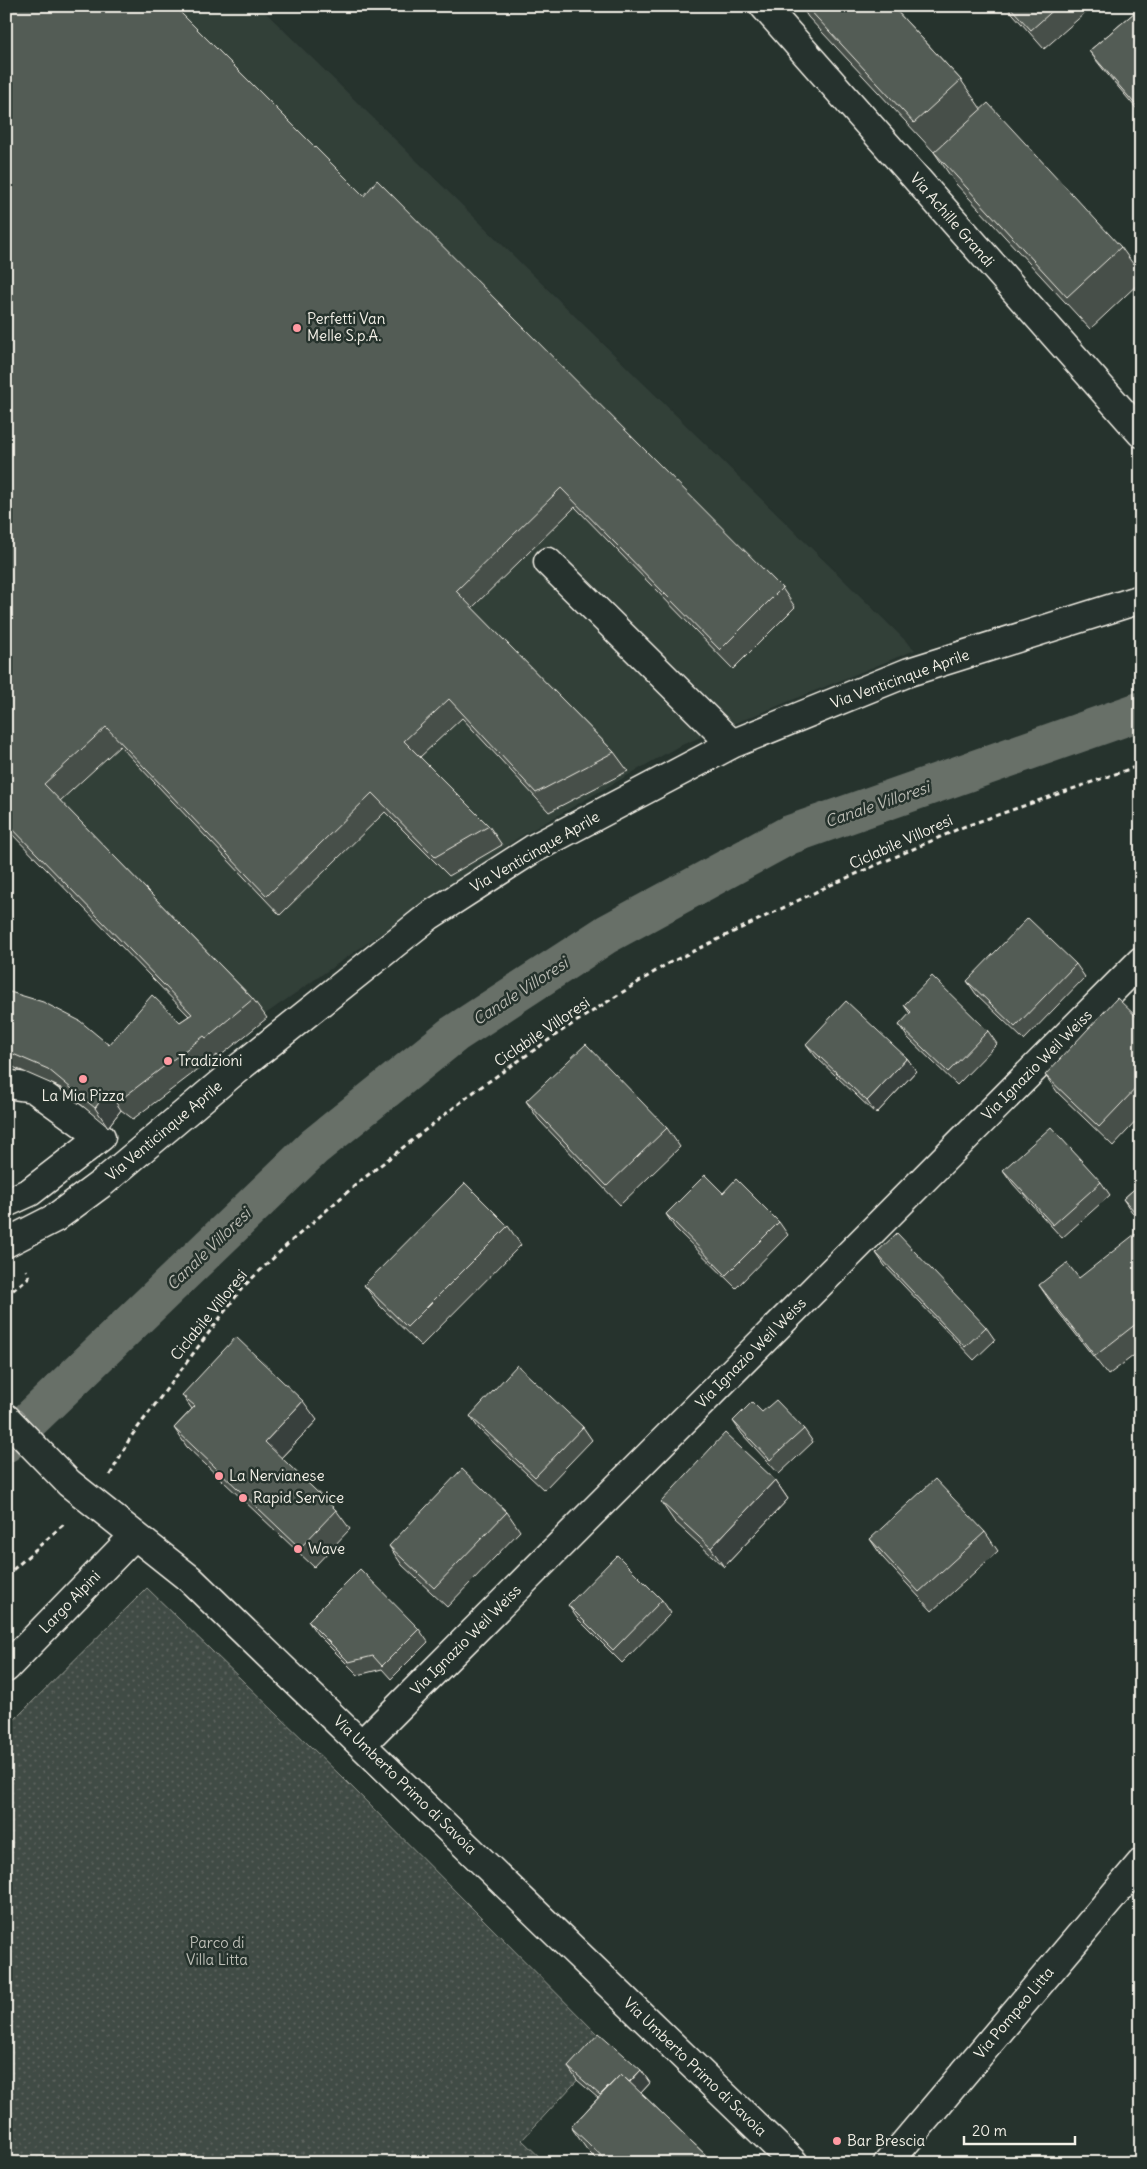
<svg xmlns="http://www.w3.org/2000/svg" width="1147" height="2169" viewBox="0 0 1147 2169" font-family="Delius,sans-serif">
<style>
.built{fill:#333f39}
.park{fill:url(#park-dots);stroke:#9a9e96}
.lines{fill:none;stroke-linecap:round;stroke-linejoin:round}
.canal{stroke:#676f68;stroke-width:39}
.minor-casing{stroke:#f4f1e8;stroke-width:31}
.path{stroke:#f4f1e8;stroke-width:3;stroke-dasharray:5 4;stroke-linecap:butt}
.minor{stroke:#26332d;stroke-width:28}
.wall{fill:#474f49;stroke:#f4f1e8}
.shaded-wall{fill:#39403c;stroke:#f4f1e8}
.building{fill:#525c55;stroke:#f4f1e8}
.poi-dot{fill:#ff9aa2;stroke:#26332d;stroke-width:2}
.labels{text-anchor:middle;stroke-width:5;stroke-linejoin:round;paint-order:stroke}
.street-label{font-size:15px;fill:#f4f1e8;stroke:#26332d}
.poi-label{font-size:15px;fill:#f4f1e8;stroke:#26332d;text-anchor:start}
.park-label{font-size:15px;fill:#bebfb7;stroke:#26332d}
.water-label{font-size:16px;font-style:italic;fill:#bcbdb5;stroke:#26332d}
</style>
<defs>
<pattern id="park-dots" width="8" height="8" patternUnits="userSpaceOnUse" patternTransform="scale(1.25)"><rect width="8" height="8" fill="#414b45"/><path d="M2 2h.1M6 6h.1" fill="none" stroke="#5d6560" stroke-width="1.8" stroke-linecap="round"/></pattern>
</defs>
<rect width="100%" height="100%" fill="#26332d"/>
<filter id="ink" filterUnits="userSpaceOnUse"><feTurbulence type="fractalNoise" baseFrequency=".02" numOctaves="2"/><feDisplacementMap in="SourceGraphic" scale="10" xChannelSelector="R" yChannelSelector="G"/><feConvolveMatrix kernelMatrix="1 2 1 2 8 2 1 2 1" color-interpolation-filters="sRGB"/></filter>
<g filter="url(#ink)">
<!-- built -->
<path class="built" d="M6 6H259L915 650 679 746 518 838 264 1015 267 1018 219 1057 200 1038 205 1033 6 800Z"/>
<!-- park -->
<path class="park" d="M147 1588 342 1777 609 2046 522 2140 546 2163H6V1728Z"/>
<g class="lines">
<!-- canal -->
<path class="canal" d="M6 1443 314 1147 454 1034 607 934 789 835 1141 711"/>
<!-- minor casing -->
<g class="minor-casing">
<path id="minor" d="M764 6 1141 433
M548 562 732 744
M6 1084 33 1088 101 1137 30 1192 6 1203
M6 1243 55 1218 101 1184 235 1071 429 916 533 849 732 744 909 672 1141 599
M6 1418 69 1483 190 1579 794 2163
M6 1668 134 1536
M362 1744 1141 961
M888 2163 1141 1863"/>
</g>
<!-- path -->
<path class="path" d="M6 1296 29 1277 26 1270
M110 1475 130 1438 243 1287 289 1243 359 1182 475 1091 563 1030 667 964 824 888 963 827 1141 765
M6 1576 65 1523
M6 2154 15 2163"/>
<!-- minor -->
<use href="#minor" class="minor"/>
</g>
<!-- wall -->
<path class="wall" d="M6 6 364 196 782 588 795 607 733 669 575 507 472 608 614 752 628 771 549 812 462 718 420 757 489 826 502 845 449 876 385 812 280 915 120 746 60 801 253 999 267 1018 219 1057 217 1055 133 1119 121 1110 108 1127 61 1088 13 1067 11 1074 6 1073V992L109 1045 180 1022 189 1016 6 828Z
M801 6H892L961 80 981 109 1121 247 1141 275V281L1090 329 956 184 934 152 808 17Z
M1006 6H1093L1044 49Z
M1141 7V114L1103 69 1089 51Z
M1076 964 1085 977 1024 1040 976 994 967 981Z
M904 1005 988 1031 997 1044 957 1085 908 1038 899 1025 910 1014Z
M1141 1021V1116L1113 1146 1058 1093 1045 1075Z
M806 1044 907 1058 916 1071 876 1114 816 1057Z
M526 1101 667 1128 680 1147 620 1205 539 1120Z
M1003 1170 1101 1182 1110 1195 1062 1238 1013 1184Z
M1141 1183V1221L1132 1212 1123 1199Z
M723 1193 779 1222 788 1235 736 1288 675 1228 666 1214Z
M508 1226 521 1245 421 1346 378 1304 364 1285Z
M1141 1242V1350L1108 1375 1052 1304 1039 1285 1079 1278Z
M876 1253 986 1327 995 1340 974 1360 885 1266Z
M182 1395 317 1420 281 1458 336 1510 350 1529 314 1567 187 1447 174 1428 192 1409Z
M762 1412 804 1429 813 1442 779 1474 742 1434 733 1421Z
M470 1416 583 1427 592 1440 544 1490 479 1429Z
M775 1480 788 1499 724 1567 674 1521 661 1502Z
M507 1512 520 1531 447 1607 402 1565 389 1546Z
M985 1532 998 1551 932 1611 883 1558 870 1539Z
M662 1600 671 1613 622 1663 577 1618 568 1605Z
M308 1621 419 1629 428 1642 391 1679 382 1669 358 1675 317 1634Z
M568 2067 641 2070 650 2083 641 2093 714 2163H600L588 2151 571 2127 598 2098 577 2080Z"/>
<!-- shaded-wall -->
<path class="shaded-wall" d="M6 1057 13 1067 11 1074 6 1067Z
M907 1058 916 1071 876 1114 867 1101Z
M108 1091 121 1110 108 1127 95 1108Z
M303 1401 317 1420 278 1461 265 1442Z
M775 1480 788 1499 724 1567 711 1548Z
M641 2070 650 2083 619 2117 610 2104Z"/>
<!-- building -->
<path class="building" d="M6 6H174L364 196 377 180 782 588 720 650 561 488 456 591 614 752 536 793 449 699 404 741 489 826 435 857 372 793 267 896 106 727 44 784 253 999 206 1038 204 1036 120 1100 108 1091 95 1108 48 1069 6 1051V992H10L43 1002 80 1021 109 1045 152 995 180 1022 192 1014 6 822Z
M806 6H892L961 80 914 123Z
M1009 6H1058L1031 30Z
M1141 7V111L1089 51Z
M988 103 1121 247 1067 297 934 152Z
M1028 918 1076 964 1015 1027 967 981Z
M932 976 988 1031 948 1072 899 1025 911 1012 904 1005Z
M1117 998 1141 1021V1083L1099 1127 1045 1075Z
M846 1001 907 1058 867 1101 806 1044Z
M586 1044 667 1128 607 1186 526 1101Z
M1051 1127 1101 1182 1053 1225 1003 1170Z
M705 1175 723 1193 736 1179 779 1222 726 1275 666 1214Z
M465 1183 508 1226 407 1327 364 1285Z
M1141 1183V1218L1123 1199Z
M897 1233 986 1327 965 1347 876 1253Z
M1135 1234 1141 1242V1320L1095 1356 1039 1285 1067 1263 1079 1278Z
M236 1337 303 1401 265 1442 336 1510 300 1548 174 1428 195 1406 182 1395Z
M517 1365 583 1427 535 1477 470 1416Z
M776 1400 804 1429 770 1460 733 1421 752 1402 762 1412Z
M725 1433 775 1480 711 1548 661 1502Z
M462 1469 507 1512 434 1588 389 1546Z
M935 1479 985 1532 919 1592 870 1539Z
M617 1555 662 1600 613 1650 568 1605Z
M360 1569 419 1629 382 1666 373 1656 349 1662 308 1621Z
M599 2033 641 2070 629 2082 621 2074 600 2095 568 2067Z
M621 2074 714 2163H609L571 2127Z"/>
</g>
<!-- markers -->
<g class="poi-dot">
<circle cx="297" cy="328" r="5"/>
<circle cx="168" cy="1061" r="5"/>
<circle cx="83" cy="1079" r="5"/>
<circle cx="219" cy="1476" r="5"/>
<circle cx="243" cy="1498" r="5"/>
<circle cx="298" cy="1549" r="5"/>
<circle cx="837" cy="2141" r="5"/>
</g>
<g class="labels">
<!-- street labels -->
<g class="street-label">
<text transform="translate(952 220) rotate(49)" y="5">Via Achille Grandi</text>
<text transform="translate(900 679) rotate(-20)" y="5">Via Venticinque Aprile</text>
<text transform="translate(901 842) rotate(-24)" y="5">Ciclabile Villoresi</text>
<text transform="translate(535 852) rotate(-30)" y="5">Via Venticinque Aprile</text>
<text transform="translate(542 1032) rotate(-34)" y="5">Ciclabile Villoresi</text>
<text transform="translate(1037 1065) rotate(-45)" y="5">Via Ignazio Weil Weiss</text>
<text transform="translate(164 1131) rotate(-40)" y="5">Via Venticinque Aprile</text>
<text transform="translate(209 1315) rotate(-51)" y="5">Ciclabile Villoresi</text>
<text transform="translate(751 1353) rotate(-45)" y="5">Via Ignazio Weil Weiss</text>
<text transform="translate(70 1602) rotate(-46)" y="5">Largo Alpini</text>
<text transform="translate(466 1640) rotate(-45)" y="5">Via Ignazio Weil Weiss</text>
<text transform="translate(405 1785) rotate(44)" y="5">Via Umberto Primo di Savoia</text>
<text transform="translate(1014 2013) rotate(-50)" y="5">Via Pompeo Litta</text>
<text transform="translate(695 2067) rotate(44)" y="5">Via Umberto Primo di Savoia</text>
</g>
<!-- poi labels -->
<g class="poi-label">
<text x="307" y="324">Perfetti Van<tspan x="307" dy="17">Melle S.p.A.</tspan></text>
<text x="178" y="1066">Tradizioni</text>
<text x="83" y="1101" text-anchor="middle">La Mia Pizza</text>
<text x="229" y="1481">La Nervianese</text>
<text x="253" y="1503">Rapid Service</text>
<text x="308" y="1554">Wave</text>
<text x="847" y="2146">Bar Brescia</text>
</g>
<!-- park labels -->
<g class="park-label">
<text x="217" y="1948">Parco di<tspan x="217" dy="17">Villa Litta</tspan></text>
</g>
<!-- water labels -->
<g class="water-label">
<text transform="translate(877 804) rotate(-19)" y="6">Canale Villoresi</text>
<text transform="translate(520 991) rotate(-33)" y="6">Canale Villoresi</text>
<text transform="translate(208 1249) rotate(-44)" y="6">Canale Villoresi</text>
</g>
</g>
<!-- margin -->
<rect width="1147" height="2169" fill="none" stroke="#26332d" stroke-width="25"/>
<rect x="12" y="12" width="1122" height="2144" fill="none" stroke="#f4f1e8" stroke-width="2" filter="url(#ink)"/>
<!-- scale -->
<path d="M964 2136v8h111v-8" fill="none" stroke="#f4f1e8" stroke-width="2.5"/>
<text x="972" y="2136" font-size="15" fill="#f4f1e8" stroke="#26332d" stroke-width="4" paint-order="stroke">20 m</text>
</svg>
